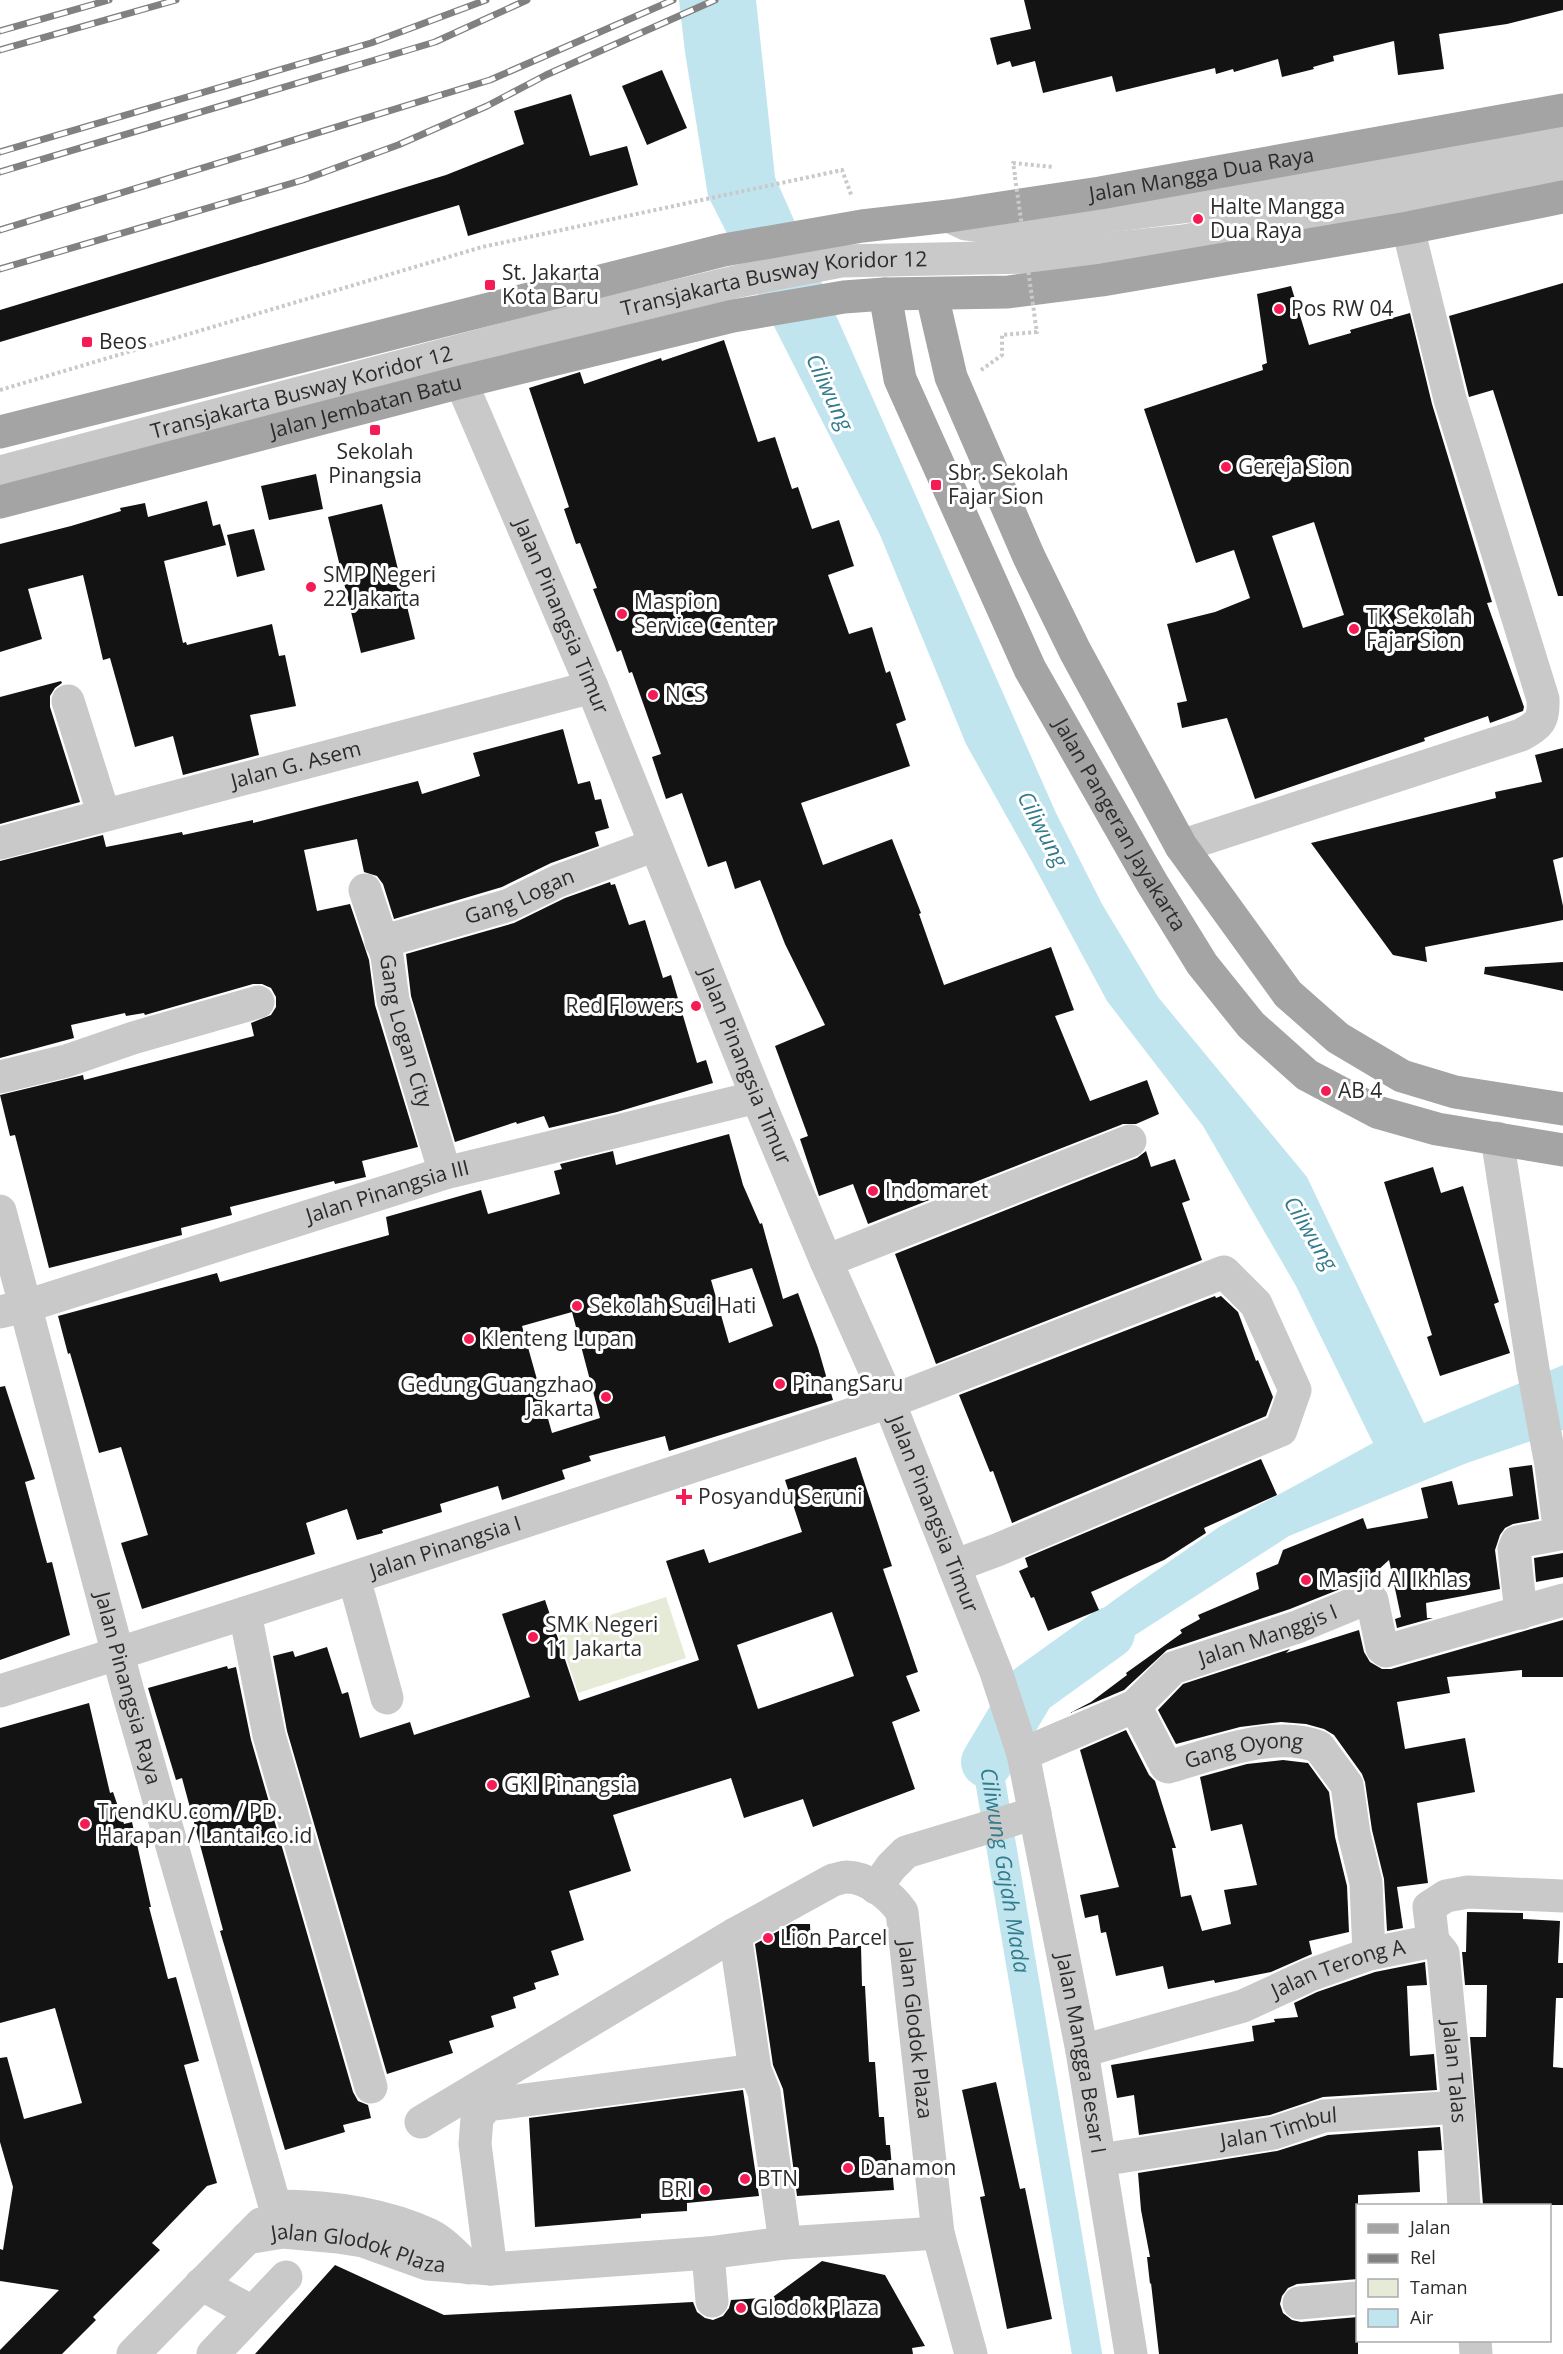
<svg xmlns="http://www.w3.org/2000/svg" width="1563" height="2354" viewBox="0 0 1563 2354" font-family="'Open Sans',sans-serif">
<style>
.green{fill:#e6ebd7}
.water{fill:#c1e5ee}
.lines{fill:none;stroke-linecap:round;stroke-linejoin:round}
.canal{stroke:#c1e5ee;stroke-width:30}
.river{stroke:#c1e5ee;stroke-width:52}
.building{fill:#131313;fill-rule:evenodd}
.path{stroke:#c9c9c9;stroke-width:4;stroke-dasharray:3 3;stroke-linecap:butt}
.minor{stroke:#c9c9c9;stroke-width:33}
.major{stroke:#a4a4a4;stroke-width:33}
.rail-casing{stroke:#818181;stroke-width:7}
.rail{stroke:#fff;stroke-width:4.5;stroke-dasharray:14;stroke-linecap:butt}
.path-bridge{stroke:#c9c9c9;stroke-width:4;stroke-dasharray:3 3;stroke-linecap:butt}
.poi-dot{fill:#f51c55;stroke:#fff;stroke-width:2}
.labels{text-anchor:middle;stroke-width:6;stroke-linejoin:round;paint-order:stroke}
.street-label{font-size:21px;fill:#2c2c2c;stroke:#fff}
.poi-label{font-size:21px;fill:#2c2c2c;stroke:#fff;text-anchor:start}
.water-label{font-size:22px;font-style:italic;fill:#327b8d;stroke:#fff}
</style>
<rect width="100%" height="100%" fill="#fff"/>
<!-- green -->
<path class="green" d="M666 1597 686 1658 578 1693 558 1632Z"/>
<!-- water -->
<path class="water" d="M679 0H756L775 177 1056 813 1102 904 1158 997 1307 1177 1424 1423 1563 1365V1430L1467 1463 1289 1536 1056 1686 1043 1653 1117 1598 1219 1527 1373 1443 1296 1286 1203 1126 1107 1001 1031 860 966 744 880 535 708 196 685 52Z"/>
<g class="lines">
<!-- canal -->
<path class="canal" id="s1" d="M987 1762 1087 2354"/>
<!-- river -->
<path class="river" d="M987 1762 1030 1690 1109 1633"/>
</g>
<!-- building -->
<path class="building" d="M1024 0H1563V10L1507 24 1439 34 1444 69 1398 75 1394 41 1333 56 1334 61 1313 67 1314 69 1282 77 1278 59 1234 72 1233 69 1216 74 1215 68 1116 92 1112 76 1043 93 1035 61 1012 67 1010 61 997 65 990 38 1031 29Z
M662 70 687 128 647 145 622 86Z
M571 94 590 156 627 146 638 185 468 236 459 205 0 342V310L446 175 524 144 514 111Z
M1563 283V596H1558L1493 390 1469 397 1449 316Z
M1291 286 1309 345 1351 333 1350 330 1410 313 1432 404 1492 602 1487 603 1524 707 1523 711 1490 723 1488 716 1424 738 1425 741 1255 799 1227 718 1182 728 1177 703 1187 701 1167 624 1215 612 1250 598 1234 550 1196 563 1144 409 1263 370 1262 365 1267 363 1257 294ZM1314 522 1344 615 1303 628 1272 536Z
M724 340 758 442 775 437 792 489 798 487 812 529 839 520 854 566 828 575 849 634 872 627 886 673 890 671 906 720 896 724 910 766 801 803 823 865 892 839 921 913 919 914 944 985 1051 947 1074 1010 1055 1016 1090 1101 1147 1080 1159 1114 1136 1124H1123L868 1224 853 1184 819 1196 800 1139 808 1136 775 1046 825 1025 785 944 760 880 735 889 726 861 708 867 682 793 666 799 652 757 661 754 632 672 629 673 621 650 617 652 608 628 593 589 597 588 580 543 576 544 564 509 569 507 529 388 580 372 584 384 661 358 662 361Z
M316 474 323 509 269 520 261 486Z
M207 501 213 526 220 524 226 545 164 561 183 643 186 642 187 645 272 624 279 656 285 655 296 706 250 715 259 755 183 775 173 736 135 747 110 658 103 660 83 575 28 589 42 639 0 652V544L71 526 121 511 120 508 145 503 148 517Z
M382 504 415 639 361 653 328 517Z
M254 529 265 570 237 577 227 535Z
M61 681 62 683 55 688 50 696V707L80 802 0 824V697Z
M563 729 578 784 590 781 595 800 601 799 609 828 595 832 599 846 551 863 502 887 394 919 383 884 377 876 364 872 357 839 304 850 317 911 350 904 369 960 375 1005 418 1147 362 1161 366 1177 335 1184 334 1181 230 1207 232 1215 181 1228 182 1235 49 1268 15 1135 10 1136 0 1095 83 1075 84 1080 254 1036 251 1023 271 1015 276 1007V997L271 988 262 984H253L145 1015 144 1013 126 1016 125 1013 71 1025 74 1038 0 1058V861L103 835 106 847 182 832 183 835 253 820V823L418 781 422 794 480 776 473 753Z
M1563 748V857L1553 860 1563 906V920L1425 947 1427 962 1393 955 1311 843 1496 798 1495 792 1542 782 1535 755Z
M610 882 611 885 615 884 629 925 645 920 663 978 671 975 697 1063 706 1060 713 1083 617 1112 549 1128 544 1116 517 1124 516 1122 455 1142 411 996 406 954 514 923 565 898Z
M1563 962V991L1484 974 1485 967Z
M729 1134 743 1185 760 1224 762 1223 783 1299 798 1293 818 1348 833 1400 669 1451 665 1436 589 1456 591 1461 562 1470 565 1479 502 1500 498 1486 440 1504 442 1512 382 1530 383 1533 357 1540 347 1509 306 1523 315 1554 142 1609 121 1543 148 1535 121 1447 99 1453 70 1353 68 1354 58 1316 217 1273 220 1282 389 1235 386 1217 481 1190 488 1214 560 1194 554 1171 562 1169 560 1164 613 1151 616 1165ZM752 1268 773 1326 729 1343 711 1280ZM572 1312 600 1418 552 1433 522 1326Z
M1146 1151 1151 1167 1175 1159 1190 1200 1182 1203 1202 1260 936 1364 895 1254 1137 1158Z
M1433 1167 1441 1193 1463 1186 1499 1302 1494 1304 1510 1353 1440 1376 1427 1337 1432 1335 1384 1182Z
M1215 1296 1216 1298 1221 1296 1238 1312 1256 1361 1258 1360 1273 1397 1266 1416 1012 1523 993 1471 990 1472 959 1395Z
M5 1386 35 1479 25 1482 47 1563 52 1562 70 1635 0 1660V1387Z
M856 1457 892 1566 883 1569 918 1672 906 1676 920 1711 892 1722 915 1789 813 1827 803 1799 744 1818 731 1778 613 1815 631 1871 569 1891 584 1940 551 1951 559 1975 534 1983 536 1989 513 1997 516 2008 491 2016 494 2027 449 2041 453 2053 387 2074 287 1731 273 1656 293 1651 295 1657 327 1647 342 1694 348 1692 360 1738 410 1722 414 1735 530 1697 502 1614 545 1600 579 1701 699 1660 666 1561 704 1549 709 1563 802 1532 785 1480ZM832 1612 854 1676 758 1709 737 1645Z
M1261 1459 1277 1495 1204 1528 1206 1533 1164 1560 1091 1592 1099 1610 1048 1631 1034 1597 1031 1598 1019 1571 1028 1567 1025 1558Z
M1532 1465 1539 1519 1513 1524 1505 1528 1500 1535 1495 1550 1500 1589 1426 1603 1427 1618H1433L1397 1628 1395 1619 1401 1617 1389 1560 1366 1581 1358 1582 1290 1609 1167 1650 1124 1690 1070 1713 1091 1702 1127 1675 1126 1673 1182 1633 1180 1630 1200 1619 1198 1615 1259 1589 1256 1573 1278 1564 1283 1550 1363 1518 1367 1529 1428 1518 1421 1488 1452 1481 1458 1505 1513 1496 1509 1468Z
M1563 1553V1577L1536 1582 1534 1558Z
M1563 1620V1677H1522V1670L1447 1677 1450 1693 1397 1702 1405 1749 1465 1738 1475 1792 1417 1803 1428 1883 1397 1887 1403 1928 1387 1931 1384 1879 1372 1830 1365 1782 1362 1774 1334 1735 1324 1729 1306 1724 1281 1722 1240 1727 1176 1744 1158 1710 1183 1684 1290 1649 1286 1653 1359 1630 1364 1652 1370 1662 1382 1669H1391Z
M227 1666 228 1669 236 1667 251 1740 353 2092 358 2101 368 2105 371 2118 343 2125 345 2132 285 2150 220 1931 223 1930 182 1778 176 1780 148 1688Z
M89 1703 110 1793 113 1792 124 1824 132 1822 151 1907H149L168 1979 176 1977 199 2061 184 2065 217 2183 207 2186 152 2243 160 2250 93 2317 96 2320 62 2354H0V2350L59 2290 0 2281V2249L3 2250 13 2187 0 2142V2058L7 2057 24 2119 82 2103 55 2008 0 2023V1728Z
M1126 1730 1149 1775 1155 1781 1176 1848H1172L1181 1897 1191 1895 1202 1931 1231 1924 1224 1890 1257 1885 1242 1824 1211 1831 1200 1777 1247 1764 1283 1760 1308 1763 1329 1792 1335 1837 1347 1886 1349 1932 1309 1941 1312 1954 1271 1972 1215 1983 1214 1980 1168 1989 1163 1966 1116 1976 1106 1932 1101 1933 1098 1915 1085 1918 1080 1895 1119 1887 1080 1750Z
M1467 1912 1523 1913V1919L1560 1921 1558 1963H1563V1998H1556L1553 2067 1563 2068V2205H1483L1470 2037H1486L1487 1985H1465L1462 1952H1466Z
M791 1924H810L811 1948 861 1946 862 1986H865L869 2062H875L879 2117H884L886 2145H890L894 2190 797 2196 783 2089 773 2065 755 1944Z
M1425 1962 1427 1985 1407 1986 1410 2056 1434 2054 1437 2090 1323 2097 1270 2115 1139 2135 1134 2095 1117 2098 1111 2065 1254 2041 1252 2026 1275 2022 1274 2019 1298 2017 1294 2003 1317 1992 1375 1972Z
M996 2082 1020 2189 1025 2188 1052 2319 1007 2329 980 2197 985 2196 962 2090Z
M743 2090 759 2196 687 2203V2211L641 2214V2218L535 2227 529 2118Z
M1440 2127 1442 2150 1418 2151 1420 2192 1358 2195V2279L1297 2284 1288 2288 1282 2296 1280 2304 1283 2313 1292 2320 1301 2322 1358 2317V2354H1159L1151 2283 1150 2284 1147 2257H1150L1141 2210 1138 2173 1277 2151 1328 2135Z
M822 2261 885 2275 925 2346 912 2348 913 2354H255L335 2265 444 2315 693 2302 697 2312 705 2318 713 2320 723 2316 729 2308 731 2300 773 2297Z"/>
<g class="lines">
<!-- path -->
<path class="path" d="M1015 175 1013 163 1053 167
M981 370 1002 355V335L1037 332 1035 320
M0 390 482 247 842 170 852 197"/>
<!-- minor -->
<g class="minor">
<path d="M949 216 966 224 1002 229 1189 206 1357 180 1563 139"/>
<path id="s2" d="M461 382 592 687 757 1097 826 1261 889 1402 996 1672 1023 1754 1082 2051 1131 2354"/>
<path id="s3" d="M0 472 569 322 739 281 841 261 1029 257 1184 241 1355 210 1563 168"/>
<path d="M68 701 104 815"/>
<path id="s4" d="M0 843 592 687"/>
<path d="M1181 846 1521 735C1540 724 1544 721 1543 699L1450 399 1408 228"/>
<path id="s5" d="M365 890 387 956 393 1000 445 1173"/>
<path id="s6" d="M381 942 509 905 558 881 655 845"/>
<path d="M0 1077 66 1061 133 1038 258 1002"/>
<path d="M1497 1138 1533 1369 1551 1465 1560 1534 1517 1542 1514 1549 1521 1613"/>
<path id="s7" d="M0 1211 128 1692 275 2206"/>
<path d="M826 1261 1130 1141"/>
<path id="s8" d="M0 1312 26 1306 445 1173 757 1097"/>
<path d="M354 1578 387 1698"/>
<path d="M245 1613 269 1735 371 2087"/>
<path id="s9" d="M0 1691 245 1613 889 1402 1224 1272 1256 1304 1295 1390 1281 1430 997 1550 954 1566"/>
<path id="s10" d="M1135 1706 1166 1766 1168 1767C1212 1755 1274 1729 1319 1747L1347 1785 1354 1834 1366 1883 1369 1954"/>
<path id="s11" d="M1023 1754 1135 1706 1173 1668 1297 1627 1365 1599 1372 1600 1382 1648 1386 1651 1563 1600"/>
<path d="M876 1888 891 1867 906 1852 1035 1813"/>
<path d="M735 1934 755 2070 764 2092 785 2243"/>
<path id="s12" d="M1433 1941 1443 1953 1458 2107 1464 2206"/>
<path id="s13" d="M1082 2051 1243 2006 1310 1975 1369 1954 1433 1941 1429 1907 1446 1896 1468 1892 1563 1896"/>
<path id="s14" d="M421 2122 735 1934 833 1880C838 1879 843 1877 847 1877 868 1877 891 1896 902 1912L938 2233 971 2354"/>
<path id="s15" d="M1100 2160 1274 2133 1324 2116 1458 2107"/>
<path d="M275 2206C326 2206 383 2213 430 2235 444 2242 457 2257 469 2268"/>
<path id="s16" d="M247 2238 283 2232 338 2237 363 2241 427 2264 491 2269 708 2253 785 2243 938 2233"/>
<path d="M708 2253 712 2301"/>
<path d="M491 2269 475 2144 477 2118 487 2105 755 2070"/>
<path d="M201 2284 252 2312"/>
<path d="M1299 2303 1358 2298"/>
<path d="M1475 2340 1476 2354"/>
<path d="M133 2354 261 2224"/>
<path d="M213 2354 286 2277"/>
</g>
<!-- major -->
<g class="major">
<path id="s17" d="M885 294 900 379 1030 669 1152 883 1202 964 1251 1025 1307 1075 1377 1112 1437 1129 1563 1150"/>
<path d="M932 295 951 377 1029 557 1075 651 1181 846 1288 994 1338 1038 1402 1076 1455 1092 1563 1109"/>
<path id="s18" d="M0 432 724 250 862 226 949 216 1100 193 1563 110"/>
<path id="s19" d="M0 502 461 382 733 316 844 297 885 294 1008 292 1102 280 1408 228 1563 197"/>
</g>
<!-- rail casing -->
<g class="rail-casing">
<path id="rail" d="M0 31 109 0
M0 50 176 0
M0 152 371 43 486 0
M0 172 435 42 527 0
M0 230 490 80 673 0
M0 269 303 180 398 145 487 106 546 75 715 0"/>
</g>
<!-- rail -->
<use href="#rail" class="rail"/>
<!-- path-bridge -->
<path class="path-bridge" d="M1015 177 1035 319"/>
</g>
<!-- markers -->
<g class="poi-dot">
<circle cx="1198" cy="219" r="6"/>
<rect x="484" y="279" width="12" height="12" rx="3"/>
<circle cx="1279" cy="309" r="6"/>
<rect x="81" y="336" width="12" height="12" rx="3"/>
<rect x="369" y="424" width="12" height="12" rx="3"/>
<circle cx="1226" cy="467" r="6"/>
<rect x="930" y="479" width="12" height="12" rx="3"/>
<circle cx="311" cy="587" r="6"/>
<circle cx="622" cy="614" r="6"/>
<circle cx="1354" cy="629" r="6"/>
<circle cx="653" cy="695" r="6"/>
<circle cx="696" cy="1006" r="6"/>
<circle cx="1326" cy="1091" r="6"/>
<circle cx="873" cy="1191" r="6"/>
<circle cx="577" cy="1306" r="6"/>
<circle cx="469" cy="1339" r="6"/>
<circle cx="780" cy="1384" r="6"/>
<circle cx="606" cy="1397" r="6"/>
<path d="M681 1488h6v6h6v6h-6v6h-6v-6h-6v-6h6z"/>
<circle cx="1306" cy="1580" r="6"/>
<circle cx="533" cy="1637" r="6"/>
<circle cx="492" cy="1785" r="6"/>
<circle cx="85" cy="1824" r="6"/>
<circle cx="768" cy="1938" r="6"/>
<circle cx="848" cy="2168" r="6"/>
<circle cx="745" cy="2179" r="6"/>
<circle cx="705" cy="2190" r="6"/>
<circle cx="741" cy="2308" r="6"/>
</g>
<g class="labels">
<!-- street labels -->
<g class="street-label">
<text dy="7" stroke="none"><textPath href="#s18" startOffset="1230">Jalan Mangga Dua Raya</textPath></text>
<text dy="7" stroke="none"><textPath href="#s3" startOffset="798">Transjakarta Busway Koridor 12</textPath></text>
<text dy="7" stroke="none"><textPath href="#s3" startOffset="312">Transjakarta Busway Koridor 12</textPath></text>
<text dy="7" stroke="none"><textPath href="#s19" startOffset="378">Jalan Jembatan Batu</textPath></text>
<text dy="7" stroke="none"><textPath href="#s2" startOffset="255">Jalan Pinangsia Timur</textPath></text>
<text dy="7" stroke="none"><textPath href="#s4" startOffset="306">Jalan G. Asem</textPath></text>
<text dy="7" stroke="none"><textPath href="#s17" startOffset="584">Jalan Pangeran Jayakarta</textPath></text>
<text dy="7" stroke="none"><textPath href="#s6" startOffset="146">Gang Logan</textPath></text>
<text dy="7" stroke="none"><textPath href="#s5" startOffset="147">Gang Logan City</textPath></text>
<text dy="7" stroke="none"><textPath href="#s2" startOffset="741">Jalan Pinangsia Timur</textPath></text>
<text dy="7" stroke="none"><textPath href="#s8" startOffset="406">Jalan Pinangsia III</textPath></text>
<text dy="7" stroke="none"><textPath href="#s2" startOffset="1227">Jalan Pinangsia Timur</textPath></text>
<text dy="7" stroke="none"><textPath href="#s9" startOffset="468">Jalan Pinangsia I</textPath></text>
<text dy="7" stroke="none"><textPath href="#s11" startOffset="276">Jalan Manggis I</textPath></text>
<text dy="7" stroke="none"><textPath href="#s7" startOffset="494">Jalan Pinangsia Raya</textPath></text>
<text dy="7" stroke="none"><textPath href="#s10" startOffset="148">Gang Oyong</textPath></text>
<text dy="7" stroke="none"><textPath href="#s13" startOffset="270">Jalan Terong A</textPath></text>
<text dy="7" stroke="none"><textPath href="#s14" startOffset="678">Jalan Glodok Plaza</textPath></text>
<text dy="7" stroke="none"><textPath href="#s2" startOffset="1788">Jalan Mangga Besar I</textPath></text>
<text dy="7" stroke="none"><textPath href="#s12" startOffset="135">Jalan Talas</textPath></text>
<text dy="7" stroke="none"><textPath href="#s15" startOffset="182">Jalan Timbul</textPath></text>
<text dy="7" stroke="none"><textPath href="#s16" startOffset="114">Jalan Glodok Plaza</textPath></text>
</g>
<!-- poi labels -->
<g class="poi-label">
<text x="1210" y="214">Halte Mangga<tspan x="1210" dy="24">Dua Raya</tspan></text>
<text x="502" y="280">St. Jakarta<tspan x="502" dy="24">Kota Baru</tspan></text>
<text x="1291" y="316">Pos RW 04</text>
<text x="99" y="349">Beos</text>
<text x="375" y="459" text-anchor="middle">Sekolah<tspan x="375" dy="24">Pinangsia</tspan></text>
<text x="1238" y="474">Gereja Sion</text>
<text x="948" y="480">Sbr. Sekolah<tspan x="948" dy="24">Fajar Sion</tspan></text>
<text x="323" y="582">SMP Negeri<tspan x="323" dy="24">22 Jakarta</tspan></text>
<text x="634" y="609">Maspion<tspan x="634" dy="24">Service Center</tspan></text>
<text x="1366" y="624">TK Sekolah<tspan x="1366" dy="24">Fajar Sion</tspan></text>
<text x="665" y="702">NCS</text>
<text x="684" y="1013" text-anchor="end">Red Flowers</text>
<text x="1338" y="1098">AB 4</text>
<text x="885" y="1198">Indomaret</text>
<text x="589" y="1313">Sekolah Suci Hati</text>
<text x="481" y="1346">Klenteng Lupan</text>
<text x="792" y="1391">PinangSaru</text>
<text x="594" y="1392" text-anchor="end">Gedung Guangzhao<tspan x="594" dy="24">Jakarta</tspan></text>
<text x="698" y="1504">Posyandu Seruni</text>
<text x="1318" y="1587">Masjid Al Ikhlas</text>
<text x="545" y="1632">SMK Negeri<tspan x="545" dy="24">11 Jakarta</tspan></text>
<text x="504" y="1792">GKI Pinangsia</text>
<text x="97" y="1819">TrendKU.com / PD.<tspan x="97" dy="24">Harapan / Lantai.co.id</tspan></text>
<text x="780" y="1945">Lion Parcel</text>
<text x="860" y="2175">Danamon</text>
<text x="757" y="2186">BTN</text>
<text x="693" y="2197" text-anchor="end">BRI</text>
<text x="753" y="2315">Glodok Plaza</text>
</g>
<!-- water labels -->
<g class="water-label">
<text transform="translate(830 392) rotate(65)" y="8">Ciliwung</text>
<text transform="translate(1043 829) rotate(62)" y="8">Ciliwung</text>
<text transform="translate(1311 1233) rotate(59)" y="8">Ciliwung</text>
<text dy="8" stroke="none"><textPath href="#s1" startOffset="110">Ciliwung Gajah Mada</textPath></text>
</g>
</g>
<!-- legend -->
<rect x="1356" y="2204" width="195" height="138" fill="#ffffff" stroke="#ababab" stroke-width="1.5"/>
<rect x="1368" y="2224" width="30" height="9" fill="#a4a4a4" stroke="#ababab" stroke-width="1.5"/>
<text x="1410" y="2234" font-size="18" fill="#2c2c2c">Jalan</text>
<rect x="1368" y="2254" width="30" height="9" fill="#818181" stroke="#ababab" stroke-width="1.5"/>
<text x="1410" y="2264" font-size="18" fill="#2c2c2c">Rel</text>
<rect x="1368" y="2279" width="30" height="18" fill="#e6ebd7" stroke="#ababab" stroke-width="1.5"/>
<text x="1410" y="2294" font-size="18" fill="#2c2c2c">Taman</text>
<rect x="1368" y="2309" width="30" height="18" fill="#c1e5ee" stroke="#ababab" stroke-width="1.5"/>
<text x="1410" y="2324" font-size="18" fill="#2c2c2c">Air</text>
</svg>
